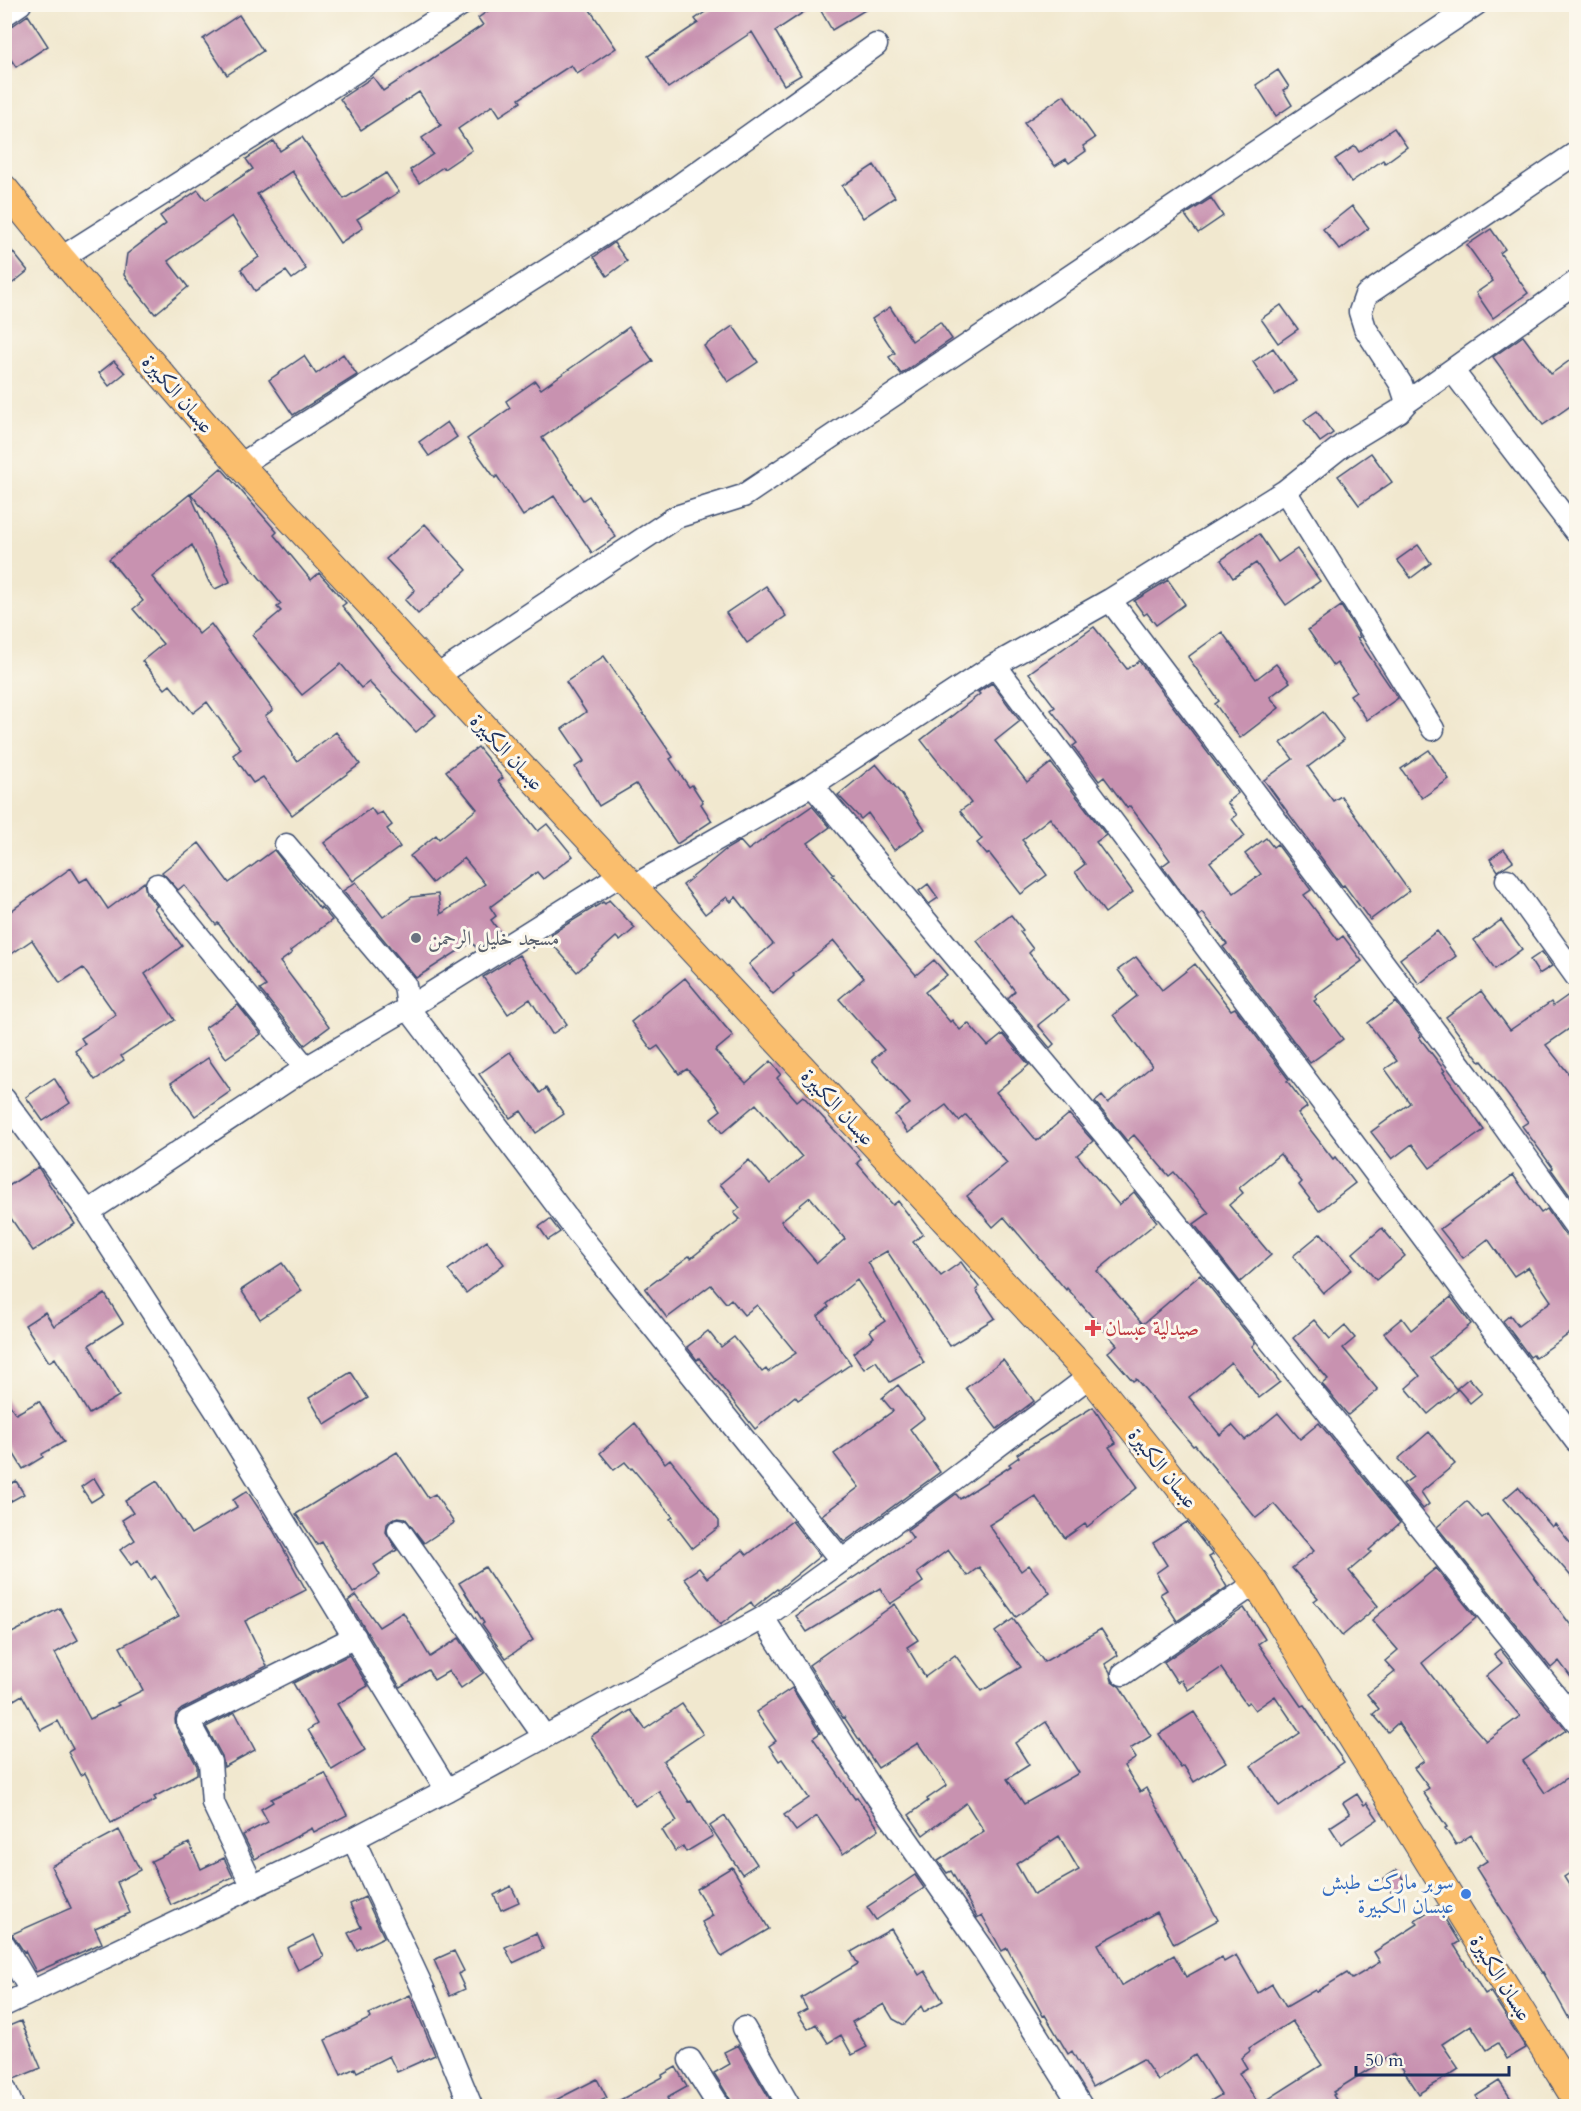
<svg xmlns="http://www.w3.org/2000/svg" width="1581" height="2111" viewBox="0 0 1581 2111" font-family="Cardo,Amiri,serif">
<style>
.building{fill:#c892b0;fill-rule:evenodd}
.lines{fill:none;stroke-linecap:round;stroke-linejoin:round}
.minor-casing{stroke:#3b4b6f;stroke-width:25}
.major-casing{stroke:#3b4b6f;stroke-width:29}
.minor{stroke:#fff;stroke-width:22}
.major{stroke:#fabe6d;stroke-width:27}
.worship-dot{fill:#6b7280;stroke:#fbf7ec;stroke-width:2}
.health-dot{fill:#e0444e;stroke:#fbf7ec;stroke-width:2}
.shop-dot{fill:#3f7fe0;stroke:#fbf7ec;stroke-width:2}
.labels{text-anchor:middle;stroke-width:6;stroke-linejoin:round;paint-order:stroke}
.street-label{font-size:21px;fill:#1b2f5e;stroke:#fbf7ec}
.worship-label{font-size:21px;fill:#5b616d;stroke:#fbf7ec;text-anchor:start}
.health-label{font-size:21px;fill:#be3a42;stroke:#fbf7ec;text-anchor:start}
.shop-label{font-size:21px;fill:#366cbe;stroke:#fbf7ec;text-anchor:end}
</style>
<rect width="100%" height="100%" fill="#fbf7ec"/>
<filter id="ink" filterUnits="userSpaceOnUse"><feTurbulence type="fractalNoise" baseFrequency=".0167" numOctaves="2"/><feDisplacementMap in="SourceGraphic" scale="12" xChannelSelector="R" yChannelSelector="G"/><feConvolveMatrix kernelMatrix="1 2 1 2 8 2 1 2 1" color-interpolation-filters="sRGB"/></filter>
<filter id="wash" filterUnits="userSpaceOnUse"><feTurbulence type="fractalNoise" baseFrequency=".008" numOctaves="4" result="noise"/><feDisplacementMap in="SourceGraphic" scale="24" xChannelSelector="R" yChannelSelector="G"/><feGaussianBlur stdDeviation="1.35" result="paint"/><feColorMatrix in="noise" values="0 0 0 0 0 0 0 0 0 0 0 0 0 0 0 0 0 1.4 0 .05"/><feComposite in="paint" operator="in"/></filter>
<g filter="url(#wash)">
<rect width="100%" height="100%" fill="#f1e8cf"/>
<g id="blocks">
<!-- building -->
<path class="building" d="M498 4H586L616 48 577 74 571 65 519 99 521 102 500 116 493 105 458 129 472 150 444 169 443 167 419 183 410 170 433 154 422 138 441 125 419 92 361 130 340 99 373 77 383 91 483 25 478 18Z
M717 4H816L775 31 801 75 784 85 752 32 668 88 648 56 698 23 695 19Z
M817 4H875L832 30Z
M28 15 48 46 16 67 4 49V28L12 26Z
M239 15 263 51 227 75 203 39Z
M1278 70 1289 87 1283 90 1292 105 1276 116 1256 85Z
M1064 95 1095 138 1083 146 1086 151 1069 163 1066 159 1055 166 1024 123Z
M1394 128 1407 147 1385 163 1383 160 1351 182 1335 159 1355 146 1359 152Z
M302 137 344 199 386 173 399 192 357 219 363 228 340 243 292 171 257 194 306 269 292 279 286 271 255 291 241 269 259 257 232 216 168 261 188 287 155 314 124 275 127 254 166 224 160 216 198 190 206 200 253 169 246 159 274 141 280 151Z
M874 165 895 197 863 218 842 186Z
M1211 198 1223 216 1198 233 1185 215Z
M1352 206 1369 228 1340 250 1323 229Z
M1491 229 1505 249 1500 253 1528 293 1493 318 1476 293 1493 281 1467 245Z
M4 241 28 271 4 290Z
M614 243 627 261 607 276 594 257Z
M1281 305 1298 329 1278 343 1261 319Z
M890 307 912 341 940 322 952 339 901 374 889 357 895 353 872 319Z
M733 326 758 362 728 382 704 346Z
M629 327 653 361 542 438 583 500 589 496 616 537 592 553 554 496 523 516 497 476 495 478 467 439 510 408 506 401 535 381 541 389Z
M1523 336 1551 374 1576 356V402L1543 425 1493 357Z
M1273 348 1296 381 1275 395 1253 362Z
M343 354 357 375 293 415 269 380 304 356 316 374Z
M114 361 125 373 109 386 99 373Z
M1317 411 1333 433 1320 442 1304 420Z
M447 422 457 437 429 456 419 442Z
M1371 453 1392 482 1359 505 1338 476Z
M221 468 277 532 274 535 311 580 319 573 346 603 342 606 390 665 389 666 436 715 416 732 369 682 361 688 341 664 302 695 252 635 281 611 277 607 281 604 191 494Z
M190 494 230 582 215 589 209 582 192 545 152 577 199 634 211 624 273 710 265 716 297 761 336 732 360 764 292 815 263 777 253 783 233 755 241 749 207 702 193 713 170 685 165 689 142 661 163 644 133 609 143 601 109 559Z
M425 524 467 570 418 614 405 600 415 590 386 559Z
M1259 534 1278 562 1297 549 1320 581 1286 605 1256 563 1233 578 1221 560Z
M1418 545 1431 563 1411 578 1397 560Z
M1168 580 1185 604 1156 625 1147 613 1144 615 1134 601Z
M766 586 786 616 747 643 726 613Z
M1341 606 1360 637 1357 638 1398 698 1367 720 1350 695 1356 691 1337 663 1333 666 1308 630Z
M1094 627 1127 669 1139 661 1238 793 1227 802 1237 815 1232 819 1245 836 1210 862 1234 893 1261 874 1245 854 1266 838 1273 847 1277 844 1311 890 1304 895 1338 940 1343 936 1362 961 1315 996 1317 999 1314 1001 1343 1039 1310 1063 1223 947 1227 944 1203 913 1199 916 1162 866 1170 860 1130 806 1127 808 1104 777 1099 781 1073 746 1077 743 1051 710 1055 707 1029 673Z
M1222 632 1256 679 1276 664 1290 682 1270 697 1279 708 1240 738 1215 704 1219 701 1188 657Z
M604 656 673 757 670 759 689 787 692 785 703 802 701 804 712 821 677 844 636 784 599 806 575 767 584 761 562 729 586 712 566 682Z
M992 683 1020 721 995 741 1027 782 1051 763 1106 835 1096 842 1133 892 1105 913 1075 872 1085 864 1050 818 1022 840 1025 843 1024 844 1047 875 1021 894 989 853 987 855 977 843 982 839 960 811 971 803 921 740 980 694 978 692Z
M1323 712 1344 740 1308 767 1333 801 1341 796 1409 891 1370 920 1344 885 1342 886 1264 780 1293 759 1281 743Z
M478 747 503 778 498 781 538 831 547 824 573 856 543 879 537 872 490 907 496 916 491 920 501 934 477 949 472 942 416 978 343 891 356 882 383 917 412 897 438 894 441 914 485 884 464 858 432 883 410 856 436 835 439 839 477 809 446 771Z
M1429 750 1449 779 1422 798 1401 769Z
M876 764 902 795 925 829 894 850 868 813 861 819 838 795Z
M812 806 830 827 808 843 834 874 832 875 916 975 934 960 947 975 925 992 950 1022 952 1020 960 1030 968 1023 988 1046 1003 1034 1029 1065 996 1092 1037 1141 1069 1114 1093 1141 1077 1155 1119 1205 1134 1192 1157 1222 1097 1271 1143 1324 1200 1275 1255 1343 1252 1346 1280 1382 1259 1398 1231 1362 1189 1397 1220 1435 1232 1425 1245 1440 1278 1413 1300 1439 1319 1423 1400 1523 1369 1550 1371 1552 1349 1571 1378 1606 1342 1636 1314 1601 1318 1598 1292 1568 1314 1551 1274 1504 1256 1518 1195 1445 1193 1446 1136 1379 1133 1381 1108 1352 1117 1345 1067 1288 1066 1290 1004 1217 993 1227 967 1196 1007 1163 966 1115 959 1121 946 1105 908 1133 895 1115 910 1104 872 1060 884 1050 839 999 864 978 834 941 793 974 794 976 773 994 749 964 773 944 736 897 731 902 727 897 705 914 683 885 725 850 740 841 748 850Z
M371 808 376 815 382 812 392 825 387 829 400 847 353 881 324 843Z
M199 843 229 883 274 850 320 909 321 907 332 920 290 951 292 953 280 962 329 1027 305 1045 260 990 266 986 218 923 216 925 184 885 178 890 162 872Z
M1504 849 1513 861 1498 871 1490 859Z
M71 868 80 882 87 878 108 909 144 882 146 893 157 906 154 908 182 946 145 974 175 1020 121 1056 124 1060 95 1080 75 1051 85 1044 81 1038 116 1015 83 968 60 983 32 940 4 959V916Z
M928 884 938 898 929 904 919 891Z
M609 900 635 928 620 941 616 937 577 972 554 946 557 943 551 934 603 902 605 904Z
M1011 915 1023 930 1020 932 1033 949 1029 953 1068 1001 1038 1025 1054 1044 1050 1048 1008 998 1015 991 977 941Z
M1501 920 1522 949 1495 969 1474 940Z
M1437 931 1456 956 1419 984 1400 959Z
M1542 952 1552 966 1539 974 1530 960Z
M519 955 567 1024 552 1034 530 999 508 1014 483 977Z
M1136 957 1162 990 1195 964 1231 1010 1235 1008 1289 1080 1287 1081 1307 1107 1298 1114 1333 1159 1335 1157 1355 1183 1319 1211 1299 1185 1302 1182 1280 1154 1239 1188 1243 1193 1229 1205 1271 1255 1240 1282 1194 1224 1209 1213 1174 1172 1169 1176 1134 1135 1127 1141 1095 1102 1102 1096 1108 1103 1152 1066 1113 1015 1137 996 1118 970Z
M685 978 733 1036 715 1051 746 1083 771 1061 781 1074 777 1078 797 1101 803 1096 861 1159 857 1163 893 1205 898 1201 923 1234 913 1242 941 1276 961 1262 979 1287 976 1290 995 1318 950 1346 887 1251 868 1262 924 1363 890 1382 876 1361 864 1369 853 1353 874 1337 870 1331 885 1321 857 1280 827 1304 829 1307 818 1316 851 1364 798 1400 795 1396 755 1429 699 1358 697 1360 687 1347 708 1331 721 1347 734 1337 762 1372 766 1369 768 1372 796 1353 757 1305 744 1315 731 1299 726 1303 711 1285 667 1318 645 1289 689 1256 691 1258 740 1219 734 1213 740 1208 720 1184 749 1160 770 1184 802 1157 756 1104 722 1133 711 1118 721 1110 712 1097 687 1069 679 1074 658 1046 652 1050 631 1022ZM810 1197 845 1239 817 1263 781 1221Z
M1481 991 1510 1030 1551 1002 1553 1006 1570 994 1576 1003V1024L1546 1045 1576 1083V1204L1551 1169 1553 1168 1522 1126 1528 1122 1482 1061 1480 1062 1446 1017Z
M1396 1002 1421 1036 1419 1037 1445 1071 1443 1072 1484 1130 1430 1168 1412 1144 1392 1159 1371 1132 1410 1103 1385 1069 1397 1061 1368 1023Z
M238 1005 261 1034 226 1058 205 1028Z
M510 1052 540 1093 546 1088 564 1114 536 1133 521 1111 510 1118 479 1074Z
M208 1058 231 1091 195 1116 171 1083Z
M54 1078 70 1103 43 1121 26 1097Z
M38 1167 75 1224 33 1251 4 1208V1189Z
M1513 1175 1541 1213 1547 1209 1565 1235 1570 1239 1576 1240V1329L1535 1358 1533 1355 1530 1357 1503 1321 1510 1315 1518 1326 1551 1301 1528 1267 1514 1276 1488 1239 1463 1258 1440 1229Z
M550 1219 560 1232 548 1240 539 1227Z
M1382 1228 1405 1256 1376 1280 1353 1253Z
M1321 1233 1352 1269 1323 1293 1293 1256Z
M487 1241 504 1264 466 1293 448 1270Z
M282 1263 302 1291 260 1319 241 1290Z
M105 1294 123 1323 89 1345 119 1396 89 1414 55 1358 49 1362 25 1325 45 1312 54 1326Z
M1451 1297 1471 1324 1430 1358 1457 1390 1428 1414 1406 1388 1420 1376 1384 1333 1402 1318 1411 1330Z
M1314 1320 1330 1339 1345 1326 1355 1338 1343 1348 1378 1390 1348 1415 1322 1384 1328 1379 1293 1338Z
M1003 1360 1034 1401 997 1429 966 1388Z
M351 1372 368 1398 325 1425 309 1398Z
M1469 1378 1482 1393 1470 1403 1457 1388Z
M898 1385 924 1418 910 1429 940 1472 844 1542 822 1515 859 1487 834 1454 893 1411 882 1398Z
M4 1397 16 1414 39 1401 64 1442 42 1454 43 1457 23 1469 4 1438Z
M1093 1407 1116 1443 1109 1447 1138 1487 1087 1527 1085 1524 1065 1538 1035 1496 989 1525 1021 1571 1029 1565 1050 1593 1016 1617 979 1567 967 1576 948 1550 917 1573 923 1582 890 1604 880 1588 807 1632 796 1616 913 1538 907 1530 956 1494 960 1499 1011 1466 1009 1464 1019 1457 1017 1454Z
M635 1423 665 1463 670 1459 719 1521V1527L692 1548 670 1519 673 1517 632 1468 631 1469 625 1462 614 1470 600 1453Z
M1429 1432 1455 1464 1421 1492 1429 1504 1423 1509 1403 1484 1413 1477 1398 1459Z
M397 1452 428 1498 435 1494 454 1523 424 1543 405 1518 398 1517 392 1519 387 1524 386 1532 397 1550 374 1565 380 1575 353 1593 322 1542 317 1545 296 1514Z
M94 1478 104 1494 91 1502 81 1487Z
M16 1481 24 1494 4 1505V1487Z
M157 1481 191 1534 237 1507 233 1500 247 1491 273 1530 306 1590 245 1621 267 1666 182 1709 176 1714 175 1720 176 1727 197 1766V1774L154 1797 156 1800 111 1823 85 1773 80 1775 68 1752 73 1749 58 1721 41 1730 22 1695 4 1706V1637L60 1608 78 1640 55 1653 90 1719 119 1705 117 1703 143 1690 120 1647 179 1616 155 1576 150 1580 138 1560 131 1565 120 1550 135 1540 122 1520 133 1513 125 1501Z
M1518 1487 1552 1527 1555 1524 1576 1550V1582L1504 1499Z
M1467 1501 1482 1518 1487 1514 1576 1632V1684L1559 1661 1551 1668 1437 1527Z
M792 1521 820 1556 778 1590 777 1589 754 1607 751 1602 720 1625 684 1578 699 1568 707 1578 743 1550 747 1555Z
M1187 1522 1213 1555 1209 1557 1227 1587 1177 1621 1160 1594 1167 1590 1156 1573 1167 1565 1153 1543Z
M485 1567 533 1640 506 1658 482 1624 484 1623 459 1583Z
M1436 1568 1476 1618 1422 1663 1454 1705 1486 1741 1520 1716 1486 1676 1502 1663 1494 1654 1500 1649 1566 1730 1523 1761 1545 1793 1576 1772V1869L1564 1877 1576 1896V2031L1543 1972 1542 1973 1476 1868 1487 1861 1471 1835 1456 1845 1445 1828 1447 1827 1423 1792 1429 1788 1414 1768 1424 1761 1398 1723 1388 1732 1373 1714 1379 1709 1367 1694 1395 1672 1385 1661 1398 1650 1372 1620Z
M356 1595 379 1627 403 1612 430 1657 459 1638 483 1673 461 1688 449 1671 434 1680 428 1670 400 1687 348 1601Z
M895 1604 918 1640 907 1647 925 1677 955 1655 982 1691 1021 1667 995 1632 1013 1619 1044 1662 1101 1629 1118 1655 1105 1664 1110 1672 1112 1681 1120 1687 1151 1736 1130 1749 1136 1758 1124 1766 1140 1792 1146 1788 1218 1920 1174 1944 1157 1912 1098 1944 1121 1986 1174 1955 1186 1977 1222 1957 1224 1962 1236 1955 1258 1993 1272 1984 1286 2007 1315 1990 1316 1992 1347 1973 1352 1979 1380 1962 1374 1952 1418 1924 1415 1920 1437 1906 1459 1942 1454 1945 1485 1994 1490 1991 1526 2048 1507 2059 1498 2043 1487 2050 1471 2025 1442 2044 1459 2069 1419 2094 1393 2054 1333 2092 1335 2094 1333 2095 1340 2106H1202L1221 2095 1195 2055 1158 2081 1143 2059 1092 2087 1072 2051 1068 2054 1045 2015 1043 2016 1007 1948 1002 1951 982 1915 977 1918 976 1915 951 1871 947 1873 938 1861 984 1831 966 1803 923 1835 909 1815 928 1801 927 1799 947 1785 918 1743 878 1768 844 1717 843 1718 809 1665ZM1046 1722 1079 1773 1024 1804 1007 1779 1029 1765 1015 1743ZM1059 1836 1079 1870 1034 1895 1016 1864ZM1292 2021 1322 2065 1259 2105 1239 2073 1247 2068 1241 2058 1250 2051 1249 2048Z
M1244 1608 1265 1639 1258 1644 1301 1706 1304 1705 1344 1762 1279 1807 1251 1766 1300 1733 1275 1696 1255 1710 1249 1702 1246 1704 1221 1668 1188 1690 1181 1680 1177 1682 1164 1662Z
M349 1655 368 1686 337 1704 365 1750 332 1770 308 1730 317 1724 293 1683Z
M792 1688 820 1733 813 1738 855 1799 857 1797 879 1829 843 1854 817 1816 796 1831 784 1815 809 1798 782 1759 779 1761 769 1746 776 1741 756 1712Z
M682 1704 703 1734 663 1761 689 1802 691 1801 713 1836 686 1852 683 1846 675 1851 662 1830 677 1821 659 1791 635 1806 591 1736 631 1710 645 1729Z
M235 1712 255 1750 224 1767 222 1756 206 1727Z
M1194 1712 1226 1762 1194 1782 1184 1766 1181 1768 1159 1734Z
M325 1773 347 1815 314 1832 312 1828 255 1859 243 1835 268 1822 261 1809 273 1802 271 1799Z
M1357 1794 1364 1805 1367 1803 1378 1819 1341 1844 1330 1827 1350 1814 1343 1803Z
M725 1816 757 1864 742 1874 710 1826Z
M119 1830 140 1870 117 1882 130 1913 95 1928 102 1943 36 1972 25 1951 24 1952 12 1934 71 1908 51 1866Z
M189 1843 201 1869 224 1858 233 1877 171 1905 151 1861Z
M732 1867 769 1929 722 1957 702 1922 713 1916 696 1889Z
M1397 1870 1407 1885 1393 1894 1383 1879Z
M915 1875 924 1888 876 1920 867 1907Z
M511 1886 519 1902 501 1910 494 1895Z
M365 1897 384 1937 357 1950 348 1933 361 1927 350 1904Z
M891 1929 919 1975 925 1971 943 2001 924 2012 921 2006 904 2025 893 2019 884 2004 852 2022 867 2047 852 2055 841 2035 828 2043 816 2024 808 2029 798 2014 807 2009 801 1998 858 1964 851 1952Z
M536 1933 543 1949 513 1963 505 1947Z
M314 1935 324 1957 298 1970 287 1948Z
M454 1951 464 1971 458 1974 465 1989 450 1996 434 1960Z
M410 1995 435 2055 397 2072 389 2056 357 2072 355 2068 341 2075 325 2040 371 2018 369 2014Z
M21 2021 41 2068 14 2079 4 2074V2028Z
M738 2045 774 2106H732L730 2099 714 2073 730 2064 724 2052Z
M676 2067 687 2087 667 2098 672 2106H609L663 2077 662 2075Z
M597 2079 607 2098 590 2106H544Z
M1499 2081 1516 2106H1483L1476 2096Z"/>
</g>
</g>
<g filter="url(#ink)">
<use href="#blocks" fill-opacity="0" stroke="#3b4b6f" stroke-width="1.5"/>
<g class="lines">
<!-- minor casing -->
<g class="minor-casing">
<path id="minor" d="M4 15 20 4
M61 258 462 4
M1452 370 1576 532
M1407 402 1576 282
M240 465 673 190 876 45
M1285 491 1433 729
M1110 600 1469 1077 1576 1227
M995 665 1576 1441
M437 676 676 517 743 496 1476 4
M812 785 1106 1136 1576 1721
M286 845 405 985 408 1008 578 1233 841 1560
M1507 880 1576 976
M157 885 306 1068
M632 887 812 785 995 665 1110 600 1285 491 1343 445 1399 411 1407 402 1401 384 1365 328 1360 312 1366 295 1576 153
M4 1099 88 1212 224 1423 447 1790
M88 1212 306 1068 408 1008 620 875
M399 1530 544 1736
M763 1618 871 1788 985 1952 1081 2106
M1123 1674 1256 1583
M353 1839 423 1989 471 2106
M253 1887 213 1803 210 1762 188 1721 355 1637
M4 1945 32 1992
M4 2005 353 1839 447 1790 763 1618 950 1482 1090 1376
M744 2028 789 2106
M690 2060 719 2106
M4 2087 12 2106"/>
</g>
<!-- major casing -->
<g class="major-casing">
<path id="major" d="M4 188 61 258 240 465 1090 1376 1256 1583 1576 2100"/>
</g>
<!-- minor -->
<use href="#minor" class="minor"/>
<!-- major -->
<use href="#major" class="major"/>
</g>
</g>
<!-- markers -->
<circle class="worship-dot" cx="416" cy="938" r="6"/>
<path class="health-dot" d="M1090 1319h6v6h6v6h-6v6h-6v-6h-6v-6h6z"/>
<circle class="shop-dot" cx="1466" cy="1894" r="6"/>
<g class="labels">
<!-- street labels -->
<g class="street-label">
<text transform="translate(178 394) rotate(49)" y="7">عبسان الكبيرة</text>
<text transform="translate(507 752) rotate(47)" y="7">عبسان الكبيرة</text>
<text transform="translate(838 1107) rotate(47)" y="7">عبسان الكبيرة</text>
<text transform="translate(1163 1468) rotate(51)" y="7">عبسان الكبيرة</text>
<text transform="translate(1501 1978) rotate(58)" y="7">عبسان الكبيرة</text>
</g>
<!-- worship labels -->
<g class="worship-label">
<text x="428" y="945">مسجد خليل الرحمن</text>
</g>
<!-- health labels -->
<g class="health-label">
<text x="1105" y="1335">صيدلية عبسان</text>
</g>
<!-- shop labels -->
<g class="shop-label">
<text x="1454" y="1889">سوبر ماركت طبش<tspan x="1454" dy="24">عبسان الكبيرة</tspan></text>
</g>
</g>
<!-- margin -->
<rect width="1581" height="2111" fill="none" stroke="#fbf7ec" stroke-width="24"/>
<!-- scale -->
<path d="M1356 2066v9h153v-9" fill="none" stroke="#1b2f5e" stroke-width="3"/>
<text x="1365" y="2066" font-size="18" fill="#1b2f5e" stroke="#fbf7ec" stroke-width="4.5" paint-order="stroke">50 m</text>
</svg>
